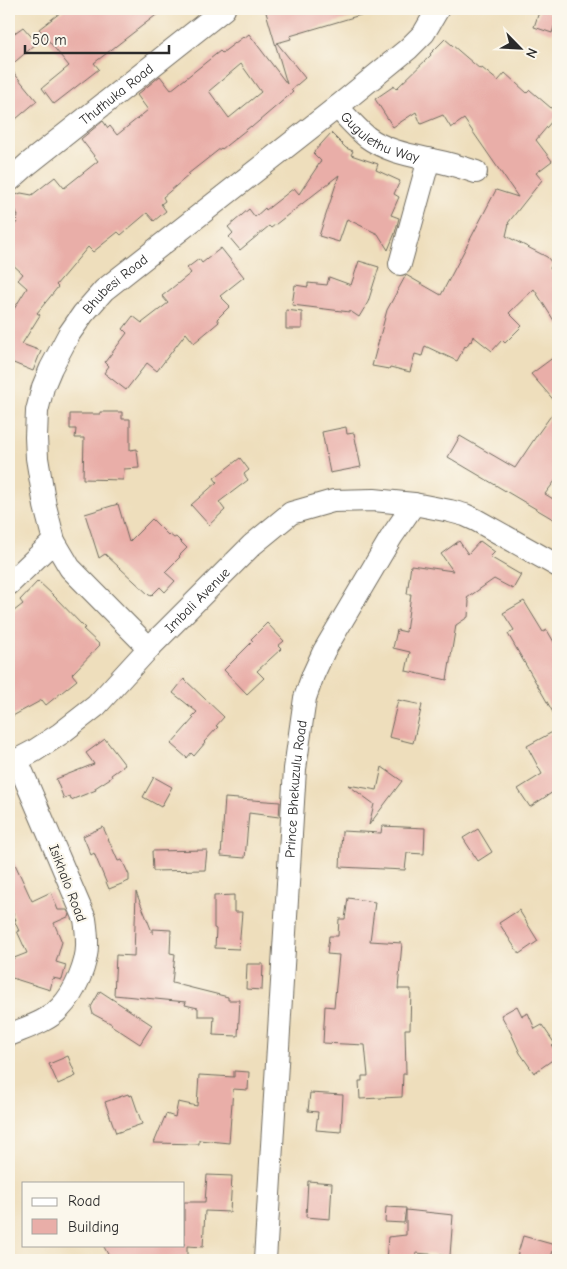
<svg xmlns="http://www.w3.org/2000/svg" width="567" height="1269" viewBox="0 0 567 1269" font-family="'Comic Neue',sans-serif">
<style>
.building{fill:#e9aea8;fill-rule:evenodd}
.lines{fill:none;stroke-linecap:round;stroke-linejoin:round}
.minor-casing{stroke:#6f6a5e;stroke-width:24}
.minor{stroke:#fff;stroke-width:22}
.labels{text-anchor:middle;stroke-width:4.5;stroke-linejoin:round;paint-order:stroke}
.street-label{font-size:14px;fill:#2b2b2b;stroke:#fbf7ec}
</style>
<rect width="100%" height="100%" fill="#fbf7ec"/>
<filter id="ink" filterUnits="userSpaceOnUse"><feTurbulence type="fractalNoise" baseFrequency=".02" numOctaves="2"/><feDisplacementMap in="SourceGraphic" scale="10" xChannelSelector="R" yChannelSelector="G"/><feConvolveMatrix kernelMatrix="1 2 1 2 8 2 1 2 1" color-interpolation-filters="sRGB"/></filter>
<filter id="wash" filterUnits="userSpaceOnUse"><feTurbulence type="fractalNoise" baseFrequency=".0096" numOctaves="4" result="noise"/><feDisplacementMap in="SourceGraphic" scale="20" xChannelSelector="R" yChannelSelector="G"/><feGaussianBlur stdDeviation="1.12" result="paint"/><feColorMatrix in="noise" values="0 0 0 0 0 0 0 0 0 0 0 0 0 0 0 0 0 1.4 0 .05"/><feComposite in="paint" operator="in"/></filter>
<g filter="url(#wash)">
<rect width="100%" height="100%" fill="#eedebc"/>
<g id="blocks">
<!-- building -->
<path class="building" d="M65 9H164L94 63 99 69 54 104 42 88 69 66 39 29Z
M265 9H367V13L290 36 291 39 277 43 305 78 291 90 293 92 252 127 251 126 222 149 221 148 188 174 189 175 163 197 165 201 161 204 166 211 154 221 147 213 121 235 118 232 93 252 88 247 56 285 58 287 37 313 40 315 22 344 41 351 33 371 11 362 9 365V317L27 288 18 280 23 274 9 261V231L18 221 16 219 18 216 13 203 14 198 16 195 21 193 32 195 55 177 64 188 98 161 81 139 103 121 108 128 110 126 117 135 148 110 137 95 160 76 171 90 220 51 222 53 243 37 244 38 249 34 287 84ZM241 64 261 92 229 118 209 91Z
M540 9 558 15 552 33 534 27Z
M23 27 37 43 9 67V37Z
M445 39 480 69 482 68 498 81 505 73 527 93 530 90 558 114 536 140 552 161 536 173 542 180 508 223H509L506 236 547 257 553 264 550 268 558 281V327L534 289 509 313 522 326 505 343 502 340 492 351 473 336 471 342 470 341 466 347 465 346 457 361 425 346 422 356 415 354 410 372 390 367 389 369 372 366 387 310 406 275 441 295 496 190 518 197 464 119 451 128 443 115 421 124 416 112 393 127 375 99 394 86 396 89 431 55 430 54Z
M9 67 37 101 9 125Z
M331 133 346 148 353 151 351 155 378 164 376 170 400 181 394 194 399 197 391 215 399 218 395 233 388 250 378 234 347 219 339 242 319 236 339 175 271 228 269 226 240 250 229 237 233 233 228 227 249 209 255 217 265 208 266 210 294 188 299 194 321 161 313 153Z
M221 248 244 277 220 296 230 306 217 319 219 322 194 343 186 333 157 371 147 363 126 390 104 373 109 366 105 362 127 333 123 329 133 316 142 323 168 303 162 296 191 273 187 268 199 259 202 263Z
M359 261 379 267 368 302 359 317 350 311V312L292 305 295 285 308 287V283L327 285 329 277 351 285Z
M286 310 302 312V329H286Z
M558 354V405L531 374Z
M558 406V477L545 494 558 502V522L448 457 460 436 515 468 537 435Z
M100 412H122V419H130V450L137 449 139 468 124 469 123 480 83 479 84 438H75L76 429H70V414H100Z
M346 427 347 434 354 433 361 467 330 473 322 432Z
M240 458 249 470 244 474 248 480 219 502 225 510 209 525 191 505 217 482 214 478Z
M118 504 129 542 152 519 168 535 169 534 174 538 176 537 187 548 179 556 180 557 165 572 175 581 165 592 160 587 151 596 149 595 105 554 99 558 85 514Z
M459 541 468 554 480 541 495 552 490 557 521 575 513 589 494 579 467 598 469 601 468 617 456 625 447 680 406 671 410 652 393 648 397 630 406 632 411 594H407L411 565 453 571 441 554Z
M38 581 53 595 85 628 83 629 100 645 72 674 77 680 46 705 42 700 9 718V615L23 604 20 600Z
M524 601 543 632 547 630 558 649V721L508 634 514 630 503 613Z
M267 623 284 641 278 646 281 649 257 671 264 678 247 694 224 670 253 641 251 639Z
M184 679 224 717 216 726 218 727 204 742 205 743 194 756 191 753 187 758 171 744 194 718 192 717 197 712 173 693Z
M398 700 422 705 413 743 389 737Z
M558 729V802L553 792 530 807 518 789 542 774 527 746Z
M105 739 125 765 111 775 112 777 95 788 96 790 71 800 70 796 64 799 56 779 94 764 86 753Z
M382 767 402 781 369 825 374 804 348 785 377 790Z
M154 777 172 787 161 807 143 797Z
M225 798 280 802 279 817 249 813 245 858 221 856Z
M382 826 425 828 424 854 407 853 405 870 340 867 342 831 381 833Z
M103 827 118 861 122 860 129 875V881L109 889 94 853 91 855 83 836Z
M478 829 492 852 478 861 463 838Z
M207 850 205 870 153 871 152 851Z
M9 851 32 901 51 892 58 910H67L70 916 54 923 62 942 56 962 66 965 62 980 53 978 50 990 9 977V960L27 953 17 931H19L14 920H16L9 905Z
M136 892 153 934V929L171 930 170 953 175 954 172 983 228 997V1000H240L238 1036 213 1035 214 1016H198V1008L185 1005 186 1002 114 995 116 955 134 956Z
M234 895V912H242L239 949 215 948 216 929 214 928V896Z
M348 898 375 902 370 941 402 943 398 989H411L410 1029H405L406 1074H403L402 1097 360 1099 359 1081H362V1076H368L365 1045 323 1043 325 1006 334 1007 339 955 327 954 329 936H338L339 919H345Z
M519 910 538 941 519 954 499 923Z
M247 964H263L262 990 246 989Z
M100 991 152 1025 140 1044 111 1025 112 1024 93 1014 91 1007Z
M517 1006 522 1016 528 1013 535 1029 542 1025 555 1044 552 1046 558 1056 534 1073 520 1053 511 1033 501 1015Z
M68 1056 76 1076 58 1084 49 1064Z
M234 1071 249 1072 248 1090 233 1089 229 1143 199 1140V1144L154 1143 166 1114 175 1117 178 1102 197 1106 199 1075 234 1077Z
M310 1093 343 1095 341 1132 316 1130 318 1112 308 1111Z
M128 1094 129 1096 132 1095 142 1124 116 1133 105 1102Z
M207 1175 232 1176 230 1212 205 1211 203 1247 187 1246V1260H111L103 1245H184V1202H205Z
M308 1181 332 1183 330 1219 306 1217Z
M386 1207 406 1208 404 1223 385 1222Z
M406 1210 453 1215 450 1256 416 1253 415 1260H386L388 1237 406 1235Z
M523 1236 555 1245 550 1260H516Z"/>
</g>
</g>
<g filter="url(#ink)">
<use href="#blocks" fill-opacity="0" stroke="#6f6a5e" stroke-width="1"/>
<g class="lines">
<!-- minor casing -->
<g class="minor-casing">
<g id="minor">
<path id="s1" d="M337 107C347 117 356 128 367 137 386 151 409 155 432 160 447 163 461 167 476 172"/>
<path id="s2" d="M9 181 28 164 224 9"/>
<path d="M400 264 429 159"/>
<path d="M9 584 54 541"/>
<path id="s3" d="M149 648 70 568 54 541 45 506 37 458 36 437 37 411 43 387 51 368 69 334 83 314 104 290 337 107 408 49 424 33 438 9"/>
<path id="s4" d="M9 763 17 760 34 751 60 734 96 706 149 648 252 545 291 513 333 501 374 500 414 504 450 511 465 515 476 520 558 566"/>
<path d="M9 1035C25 1028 47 1022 60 1008 75 993 88 963 87 942 87 934 86 926 85 919L17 760"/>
<path id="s5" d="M265 1260 295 769 305 698 313 675 324 651 392 536 414 504"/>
</g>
</g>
<!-- minor -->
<use href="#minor" class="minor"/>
</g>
</g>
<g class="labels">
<!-- street labels -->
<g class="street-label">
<text dy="5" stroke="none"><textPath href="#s2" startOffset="138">Thuthuka Road</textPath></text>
<text dy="5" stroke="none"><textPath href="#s1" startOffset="54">Gugulethu Way</textPath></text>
<text dy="5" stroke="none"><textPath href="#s3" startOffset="428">Bhubesi Road</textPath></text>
<text dy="5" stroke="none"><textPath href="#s4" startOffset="251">Imbali Avenue</textPath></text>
<text dy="5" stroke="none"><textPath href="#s5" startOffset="472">Prince Bhekuzulu Road</textPath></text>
<text transform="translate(68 883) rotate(69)" y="5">Isikhalo Road</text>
</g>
</g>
<!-- margin -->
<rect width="567" height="1269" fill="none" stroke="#fbf7ec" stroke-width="30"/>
<!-- legend -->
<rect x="22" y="1182" width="162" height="65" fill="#fbf7ec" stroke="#a8a59f"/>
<rect x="32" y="1198" width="25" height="8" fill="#ffffff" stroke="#a8a59f"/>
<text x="68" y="1206" font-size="15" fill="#2b2b2b">Road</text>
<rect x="32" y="1219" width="25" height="15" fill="#e9aea8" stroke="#a8a59f"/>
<text x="68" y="1232" font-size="15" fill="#2b2b2b">Building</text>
<!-- north arrow -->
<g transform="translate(520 48) rotate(114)" stroke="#fbf7ec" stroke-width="4" paint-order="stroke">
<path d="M0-4L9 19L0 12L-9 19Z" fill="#2b2b2b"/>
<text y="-8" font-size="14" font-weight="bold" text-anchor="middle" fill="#2b2b2b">N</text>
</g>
<!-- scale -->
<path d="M25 45v8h144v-8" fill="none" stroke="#2b2b2b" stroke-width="2.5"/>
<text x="32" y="45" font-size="15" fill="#2b2b2b" stroke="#fbf7ec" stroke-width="4" paint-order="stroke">50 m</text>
</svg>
